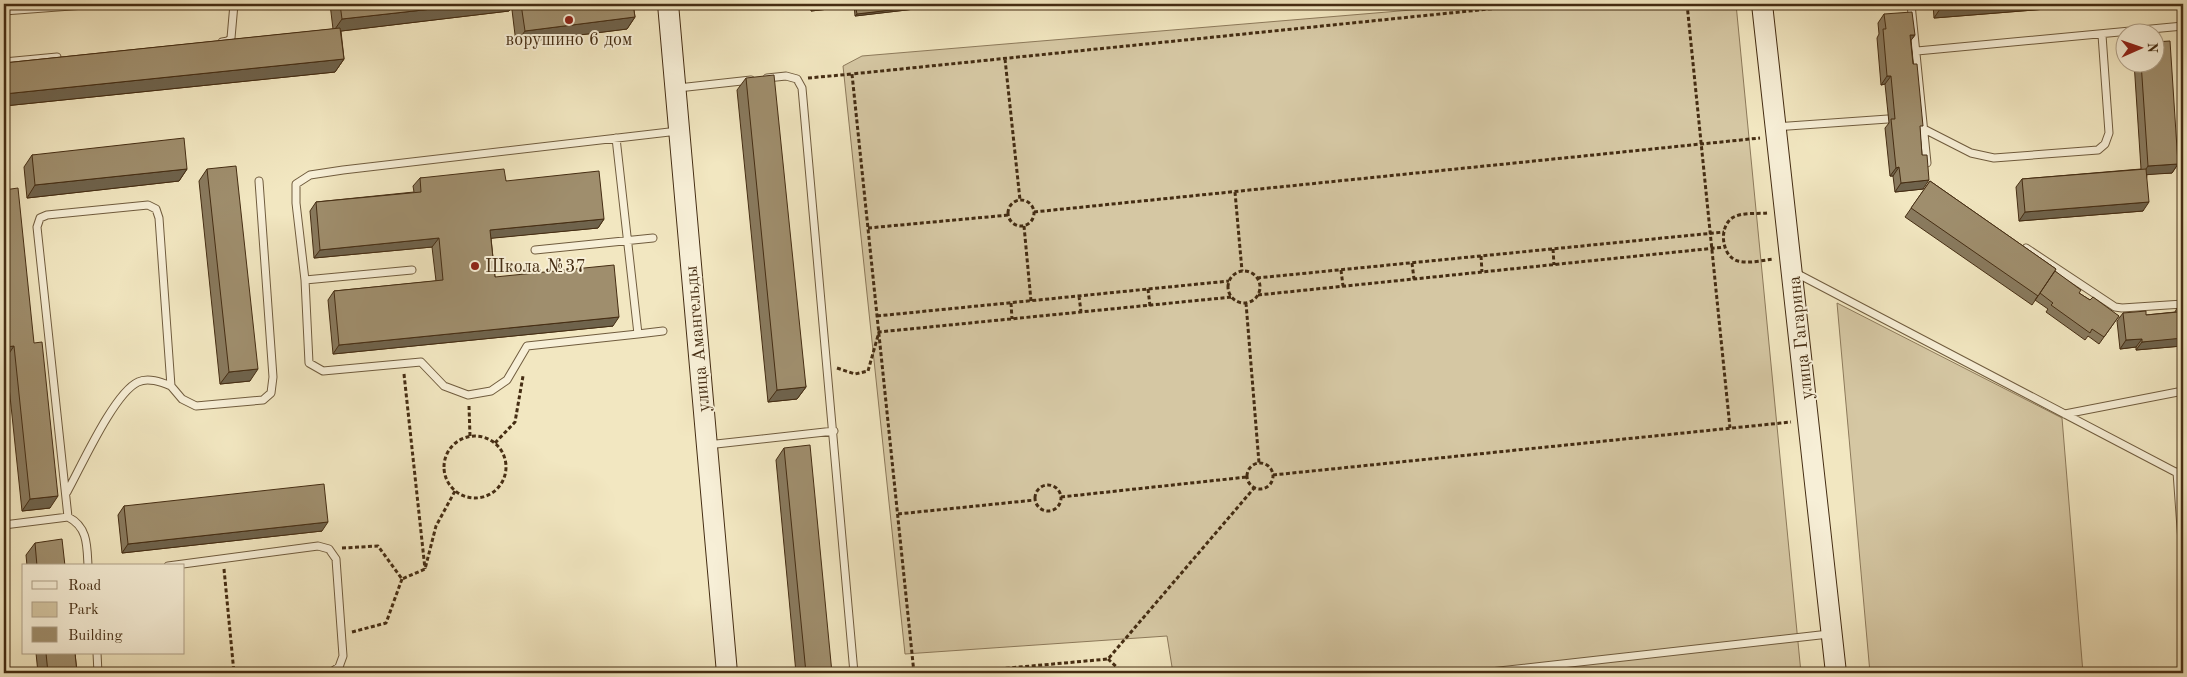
<svg xmlns="http://www.w3.org/2000/svg" width="2187" height="677" viewBox="0 0 2187 677" font-family="'Old Standard TT',serif">
<style>
.green{fill:#d5c7a3;stroke:#8d7a5b}
.lines{fill:none;stroke-linecap:round;stroke-linejoin:round}
.lane-casing{stroke:#705c3e;stroke-width:9}
.secondary-casing{stroke:#452d13;stroke-width:22}
.path{stroke:#452d13;stroke-width:3;stroke-dasharray:4 2.5;stroke-linecap:butt}
.lane{stroke:#f7efd7;stroke-width:7}
.secondary{stroke:#f7efd7;stroke-width:20}
.wall{fill:#897a5e;stroke:#452d13}
.shaded-wall{fill:#6f634c;stroke:#452d13}
.building{fill:#9f8e6d;stroke:#452d13}
.poi-dot{fill:#8f2418;stroke:#f7efd7;stroke-width:2}
.labels{text-anchor:middle;stroke-width:4;stroke-linejoin:round;paint-order:stroke}
.poi-label{font-size:18px;fill:#452d13;stroke:#f7efd7}
.street-label{font-size:18px;fill:#452d13;stroke:#f7efd7}
</style>
<rect width="100%" height="100%" fill="#f2e7c1"/>
<filter id="stains"><feTurbulence type="fractalNoise" baseFrequency=".004" numOctaves="4"/><feColorMatrix values="0 0 0 0 .2 0 0 0 0 .09 0 0 0 0 .02 0 0 0 .5 -.17"/></filter>
<radialGradient id="worn" r=".72"><stop offset=".6" stop-color="#630" stop-opacity="0"/><stop offset="1" stop-color="#630" stop-opacity=".3"/></radialGradient>
<!-- green -->
<path class="green" d="M1483 4H1736L1801 673H1173L1167 636 905 654 843 66 862 56Z
M1837 303 2062 418 2083 673H1870Z"/>
<g class="lines">
<!-- lane casing -->
<g class="lane-casing">
<path id="lane" d="M1911 4 1927 163
M4 11 98 4
M222 42 228 41 231 38 234 4
M1917 51 2183 26
M4 62 57 57
M767 78 786 76 797 79 802 88 854 673
M678 88 751 80
M1776 127 1888 119
M1922 128 1971 153 1994 158 2098 150 2105 144 2109 133 2102 35
M616 138 638 334 527 346 507 380 491 391 468 395 444 386 421 362 323 371 309 363 305 280 296 203V184L310 175 343 170 678 131
M2026 248 2115 307 2122 308 2183 304
M535 250 653 238
M1794 272 2183 476
M305 280 412 270
M638 334 663 331
M2065 414 2183 391
M707 445 834 431
M2177 472 2183 556
M67 492C81 467 114 393 138 382 148 377 161 382 171 386
M68 517C88 527 87 546 88 566
M4 525 68 517 37 227 40 218 47 215 148 205 156 209 159 218 171 386 182 399 196 406 263 400 271 393 273 377 259 181
M168 566 318 546 329 549 336 559 343 656 339 667 330 673
M97 653 98 673
M1481 673 1829 634"/>
</g>
<!-- secondary casing -->
<g class="secondary-casing">
<path id="secondary" d="M668 4 727 673
M1762 4 1836 673"/>
</g>
<!-- path -->
<path class="path" d="M1687 4 1730 428
M1005 59 1020 200
M808 78 852 74
M1235 192 1242 271
M1008 213a13 13 0 1 1 26 0a13 13 0 1 1-26 0Z
M1034 212 1760 138
M1767 213C1757 214 1741 212 1732 218 1718 228 1722 257 1738 261 1749 264 1763 260 1774 259
M1024 226 1031 301
M868 228 1009 215
M1553 249 1554 265
M1481 256 1482 272
M1412 263 1414 279
M1341 270 1343 286
M1228 287a16 16 0 1 1 32 0a16 16 0 1 1-32 0Z
M1257 278 1724 232
M1148 289 1150 306
M1258 295 1725 247
M1079 296 1081 312
M1011 303 1012 319
M1246 303 1259 463
M877 316 1229 281
M837 368 855 374 868 371 879 332 1232 297
M404 374 425 569
M469 406 470 436
M444 467a31 31 0 1 1 62 0a31 31 0 1 1-62 0Z
M495 443 515 422 523 376
M1247 476a13 13 0 1 1 26 0a13 13 0 1 1-26 0Z
M1273 475 1791 422
M1035 498a13 13 0 1 1 26 0a13 13 0 1 1-26 0Z
M1061 497 1247 477
M898 514 1035 500
M342 548 378 546 402 579 425 569 436 526 455 491
M224 569 234 673
M352 632 386 623 402 579
M1108 659 1123 673
M914 673 852 74 1538 4
M954 673 1108 659 1255 487"/>
<!-- lane -->
<use href="#lane" class="lane"/>
<!-- secondary -->
<use href="#secondary" class="secondary"/>
</g>
<!-- wall -->
<path class="wall" d="M330 4H514L509 11 341 31 344 59 335 72 4 106V63L333 29Z
M517 4H633L635 17 627 29 516 43 512 10Z
M810 4H832L829 9 811 11Z
M854 4H933V5L932 7 855 16Z
M1933 4H2109L1934 18Z
M1884 14 1915 35 1911 40 1920 131 1923 189 1895 192 1893 176H1890L1885 128 1889 123 1885 84 1881 85 1877 38 1879 34 1878 23Z
M2134 62H2154L2178 164 2172 173 2147 174 2143 211 2019 221 2016 187 2022 179 2141 169Z
M746 78 806 387 797 399 768 402 737 90Z
M32 155 187 169 179 181 27 198 24 167Z
M207 169 250 381 220 384 199 181Z
M420 178 506 181 604 219 598 228 491 238 495 277 613 326 333 354 328 300 334 291 436 281 432 247 314 258 310 211 316 202 414 192 413 186Z
M1930 181 2056 269 2032 305 1905 217Z
M4 190 50 508 22 511 6 358H4Z
M2055 271 2079 293 2090 300 2119 316 2099 344 2088 336 2085 340 2046 312 2048 309 2035 300Z
M2177 308H2183V344L2182 346 2136 350V347L2120 349 2117 321 2123 313 2146 315 2175 312Z
M784 448 832 673H796L776 460Z
M124 506 322 531 122 553 118 515Z
M35 543 65 566H27L26 555Z
M36 653H75L77 673H38Z"/>
<!-- shaded-wall -->
<path class="shaded-wall" d="M477 4H514L509 11 333 32 342 19Z
M832 4 829 9 811 11 814 6Z
M2005 4H2109L1934 18 1940 9Z
M933 5 932 7 855 16 857 14Z
M635 17 627 29 516 43 525 31Z
M1910 35H1915L1909 43Z
M344 59 335 72 4 106V94Z
M1887 76H1891L1885 84 1881 85Z
M2178 164 2172 173 2142 175 2148 166Z
M1899 167 1893 176H1890L1896 168Z
M187 169 179 181 27 198 35 185Z
M1929 180 1923 189 1895 192 1901 183Z
M2149 202 2143 211 2019 221 2025 212Z
M604 219 598 228 484 239 490 230Z
M439 238 432 247 314 258 320 250Z
M619 317 613 326 333 354 339 345Z
M2183 337V344L2182 346 2136 350 2142 342Z
M2142 339 2136 347 2120 349 2126 340Z
M14 346 6 358H4V350L6 347Z
M258 369 250 381 220 384 229 372Z
M806 387 797 399 768 402 777 390Z
M58 496 50 508 22 511 30 499Z
M328 522 322 531 122 553 128 544Z"/>
<!-- building -->
<path class="building" d="M340 4H477L342 19Z
M521 4H633L635 17 525 31Z
M814 4H832L814 6Z
M855 4H933V5L857 14Z
M1940 4H2005L1940 9Z
M1912 12 1915 35H1910L1913 64H1917L1923 126H1920L1922 155H1927L1929 180 1901 183 1899 167 1896 168 1891 119H1895L1891 76H1887L1883 29H1886L1884 14Z
M340 28 344 59 4 94V63Z
M2170 41 2178 164 2148 166 2141 62H2154V42Z
M774 75 806 387 777 390 746 78Z
M184 138 187 169 35 185 32 155Z
M236 166 258 369 229 372 207 169Z
M504 169 506 181 599 171 604 219 490 230 495 277 614 265 619 317 339 345 334 291 443 280 439 238 320 250 316 202 421 192 420 178Z
M2146 169 2149 202 2025 212 2022 179Z
M1930 181 2056 269 2038 296 1911 208Z
M18 188 34 343 42 342 58 496 30 499 14 346 6 347 4 321V190Z
M2055 271 2081 290 2079 293 2090 300 2093 297 2119 316 2104 337 2092 329 2090 333 2051 305 2053 303 2040 293Z
M2177 308H2183V338L2142 342V339L2126 340 2123 313 2146 311V315L2178 312Z
M810 445 832 673H806L784 448Z
M324 484 328 522 128 544 124 506Z
M62 539 65 566H37L35 543Z
M46 653H75L77 673H48Z"/>
<!-- markers -->
<g class="poi-dot">
<circle cx="569" cy="20" r="5"/>
<circle cx="475" cy="266" r="5"/>
</g>
<g class="labels">
<!-- poi labels -->
<g class="poi-label">
<text x="569" y="45">ворушино 6 дом</text>
<text x="485" y="272" text-anchor="start">Школа №37</text>
</g>
<!-- street labels -->
<g class="street-label">
<text transform="translate(1800 338) rotate(-96)" y="6">улица Гагарина</text>
<text transform="translate(697 339) rotate(-95)" y="6">улица Амангельды</text>
</g>
</g>
<!-- margin -->
<rect width="2187" height="677" fill="none" stroke="#f2e7c1" stroke-width="20"/>
<rect x="5" y="5" width="2177" height="667" fill="none" stroke="#452d13" stroke-width="2.5"/>
<rect x="10" y="10" width="2167" height="657" fill="none" stroke="#452d13"/>
<!-- legend -->
<rect x="22" y="564" width="162" height="90" fill="#f7efd7" stroke="#b0a189"/>
<rect x="32" y="581" width="25" height="8" fill="#f7efd7" stroke="#b0a189"/>
<text x="68" y="590" font-size="15" fill="#452d13">Road</text>
<rect x="32" y="602" width="25" height="15" fill="#d5c7a3" stroke="#b0a189"/>
<text x="68" y="614" font-size="15" fill="#452d13">Park</text>
<rect x="32" y="627" width="25" height="15" fill="#9f8e6d" stroke="#b0a189"/>
<text x="68" y="640" font-size="15" fill="#452d13">Building</text>
<!-- north arrow -->
<g transform="translate(2140 48) rotate(88)"><circle r="24" fill="#f7efd7" stroke="#b0a189"/>
<path d="M0-4L9 19L0 12L-9 19Z" fill="#8f2418"/>
<text y="-8" font-size="14" font-weight="bold" text-anchor="middle" fill="#452d13">N</text>
</g>
<rect width="100%" height="100%" filter="url(#stains)"/>
<rect width="100%" height="100%" fill="url(#worn)"/>
</svg>
